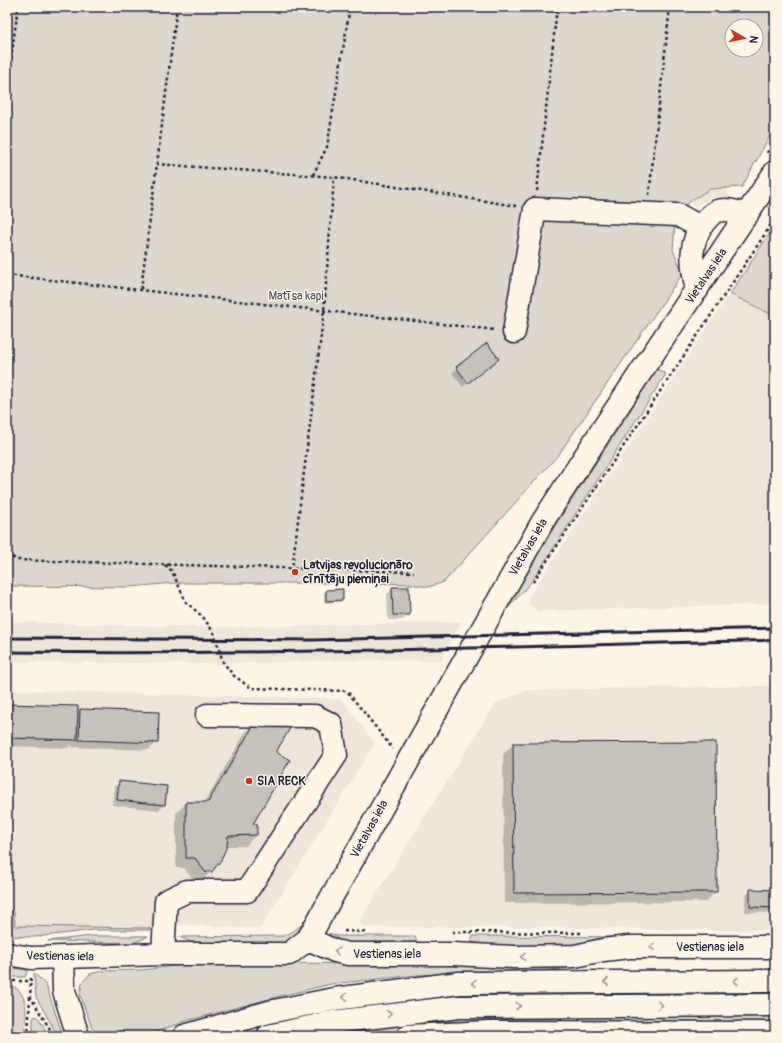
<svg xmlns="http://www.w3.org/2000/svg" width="782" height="1043" viewBox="0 0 782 1043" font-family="Pangolin,sans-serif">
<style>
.built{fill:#ece5d8}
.green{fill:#dcd6cc;stroke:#7f7c84;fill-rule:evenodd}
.shadow{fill:#0003}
.building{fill:#c6c1bb;stroke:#22223b}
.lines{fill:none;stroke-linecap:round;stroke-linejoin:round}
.minor-casing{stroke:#22223b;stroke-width:25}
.major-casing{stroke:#22223b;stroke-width:25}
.path{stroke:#22223b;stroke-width:2.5;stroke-dasharray:3 3;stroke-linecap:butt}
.minor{stroke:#fcf5e5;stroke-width:22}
.major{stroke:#fcf5e5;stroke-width:22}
.rail{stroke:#22223b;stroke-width:3}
.oneway{stroke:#9a9698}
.poi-dot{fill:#c8321e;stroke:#fcf5e5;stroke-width:1.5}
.labels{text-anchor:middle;stroke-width:3;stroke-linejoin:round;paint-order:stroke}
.street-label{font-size:12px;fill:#22223b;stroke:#fcf5e5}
.park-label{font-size:12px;fill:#504f5f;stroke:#fcf5e5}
.poi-label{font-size:12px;font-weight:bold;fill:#22223b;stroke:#fcf5e5;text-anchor:start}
</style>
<rect width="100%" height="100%" fill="#fcf5e5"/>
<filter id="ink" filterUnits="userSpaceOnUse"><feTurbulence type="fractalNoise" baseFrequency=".025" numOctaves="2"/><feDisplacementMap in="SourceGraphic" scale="8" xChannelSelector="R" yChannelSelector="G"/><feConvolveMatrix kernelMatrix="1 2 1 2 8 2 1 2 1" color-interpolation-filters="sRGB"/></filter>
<g filter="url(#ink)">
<!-- built -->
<path class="built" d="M728 188V197L711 198 695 207 690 201 710 189Z
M775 225V604L538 611 530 605 528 598Z
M7 622 219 627 461 622 441 661 368 660 218 664 7 662Z
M775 686V931L545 927H363L359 922 496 703 527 690Z
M7 690 341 699 375 743 260 929 163 924 150 928 15 926 14 912H7Z"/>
<!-- green -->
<path class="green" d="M7 7H775V126L742 187 710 189 690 201 681 211 675 224 673 250 683 273 559 454 444 582 428 587 411 584 369 583H174L130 587 7 586ZM732 26H756V50H732Z
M775 225V316L730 294Z
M657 369 666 374 533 580 507 609 496 628 493 627 535 556Z
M7 912H14L15 926 150 928V930H94L35 937 7 936Z
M303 924 304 925C298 934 291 940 281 944L194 943 179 937 283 936 292 932Z
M329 933 337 936H415L417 942C393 944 342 961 329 933Z
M92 936H148L141 940 131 943 48 941Z
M473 936 632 937 568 947 508 948 471 942Z
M203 963 577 964 579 967 551 970 417 975 331 984 276 997 186 1021 145 1036H95L80 995 82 983 90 974 102 971 141 970Z
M7 967 28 970 25 977H7Z
M34 973 46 985 63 1036H58L36 997Z
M7 984C30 989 27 1017 24 1036H7Z
M572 1015 775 1016V1024L425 1027 365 1036H312L386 1022 469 1017Z
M35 1016 38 1017 49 1036H33V1019Z"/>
<!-- shadow -->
<path class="shadow" d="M487 345 493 364 463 387 452 373Z
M393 588 409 614 403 620H388L387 594Z
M327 591 342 600 340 602 324 603V593Z
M7 705 77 713 80 710 157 742 149 750 71 747V744L68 748 7 746Z
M256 722 275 752 251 825 256 835 245 846H225L211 872 200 882 198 879 195 882 184 868H176V813L186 803H204L245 733Z
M514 744 716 891 706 902 504 903 503 754Z
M775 772V810H770L772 775Z
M120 782 164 805 159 810 112 805 114 787Z
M751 890 775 891V913L745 912V896Z"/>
<!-- building -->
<path class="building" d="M487 343 499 359 468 383 456 367Z
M392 587H409L410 615H393Z
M343 589V600L326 601V590Z
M7 704 78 706 77 740 7 738Z
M80 709 159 712 158 743 79 740Z
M256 721 292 725 276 752 290 760 253 824H257V835L228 836 227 846 221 860 211 873 209 870 206 873 195 858H186V802H208Z
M716 742 717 892 514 893 513 743Z
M119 781 167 786 165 805 117 800Z
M750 889 775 890V908L750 907Z"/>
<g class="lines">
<!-- minor casing -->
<g class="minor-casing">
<path id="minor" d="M697 290C691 265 688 242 705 221 708 218 712 213 717 211 726 208 738 212 747 215
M514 332 535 209 678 215 700 227
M308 939 335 951 348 954H453L514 957 575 956 603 950 629 947H775
M7 954 31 958 163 954H289L308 939 543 521 602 430 775 172
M163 954 166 901 187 891H247L336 755 331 724 315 716 207 715
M63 957 64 991 78 1036
M408 1036 488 1032 775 1033"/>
</g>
<!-- major casing -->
<g class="major-casing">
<path id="major" d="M184 1036 269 1012 334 999 459 983 775 981
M268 1036 333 1022 459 1007 775 1005"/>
</g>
<!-- path -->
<path class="path" d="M7 89 18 7
M767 153 775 138
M156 164 334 177 516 206
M313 175 327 147 350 7
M537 191 557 7
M649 195 670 7
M7 275 495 330
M141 289 177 7
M7 554 17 560 414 572
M165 565 172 571 186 602 203 617 214 633 223 662 233 675 251 688 347 691 393 749
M291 577 324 311 334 177
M533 582 775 219
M344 931 365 932
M452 932 583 933
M31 978 30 996 54 1036
M7 981H31
M28 1036 30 997"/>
<!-- minor -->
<use href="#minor" class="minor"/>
<!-- major -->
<use href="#major" class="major"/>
<!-- rail -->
<path class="rail" d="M7 638 313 640 775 628
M7 652C263 655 519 647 775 640"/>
</g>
<!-- one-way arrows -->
<defs><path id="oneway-chevron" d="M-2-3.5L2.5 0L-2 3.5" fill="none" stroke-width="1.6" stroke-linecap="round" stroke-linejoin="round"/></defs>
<g class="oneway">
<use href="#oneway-chevron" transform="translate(652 947) rotate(179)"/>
<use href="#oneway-chevron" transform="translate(337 951) rotate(-164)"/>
<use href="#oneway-chevron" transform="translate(523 957) rotate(179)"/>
<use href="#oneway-chevron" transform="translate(736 981) rotate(180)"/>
<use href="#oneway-chevron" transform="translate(606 982) rotate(180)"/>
<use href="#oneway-chevron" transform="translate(474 983) rotate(179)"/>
<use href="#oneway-chevron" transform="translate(345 997) rotate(172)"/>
<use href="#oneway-chevron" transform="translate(660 1005)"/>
<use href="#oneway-chevron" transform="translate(518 1006)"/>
<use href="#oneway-chevron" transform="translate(389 1014) rotate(-7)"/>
</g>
</g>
<!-- markers -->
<g class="poi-dot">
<circle cx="295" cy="572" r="4"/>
<circle cx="249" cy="781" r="4"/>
</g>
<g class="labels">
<!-- street labels -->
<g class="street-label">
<text transform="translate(706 276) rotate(-56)" y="4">Vietalvas iela</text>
<text transform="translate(528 547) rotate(-60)" y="4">Vietalvas iela</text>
<text transform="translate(369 829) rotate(-61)" y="4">Vietalvas iela</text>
<text x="710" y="951">Vestienas iela</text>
<text x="387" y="958">Vestienas iela</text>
<text transform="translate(60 956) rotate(1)" y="4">Vestienas iela</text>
</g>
<!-- park labels -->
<g class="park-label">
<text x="296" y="300">Matīsa kapi</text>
</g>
<!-- poi labels -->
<g class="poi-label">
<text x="303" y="569">Latvijas revolucionāro<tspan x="303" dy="14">cīnītāju piemiņai</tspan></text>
<text x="257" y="785">SIA RECK</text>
</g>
</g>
<!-- margin -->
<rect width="782" height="1043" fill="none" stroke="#fcf5e5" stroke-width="24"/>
<rect x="12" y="12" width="758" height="1019" fill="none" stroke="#22223b" stroke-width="1.5" filter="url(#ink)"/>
<!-- north arrow -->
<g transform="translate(744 38) rotate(99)"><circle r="19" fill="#fcf5e5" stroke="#a5a1a1"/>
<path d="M0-3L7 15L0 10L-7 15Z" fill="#c8321e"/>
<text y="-6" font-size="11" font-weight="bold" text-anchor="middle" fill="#22223b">N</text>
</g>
</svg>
